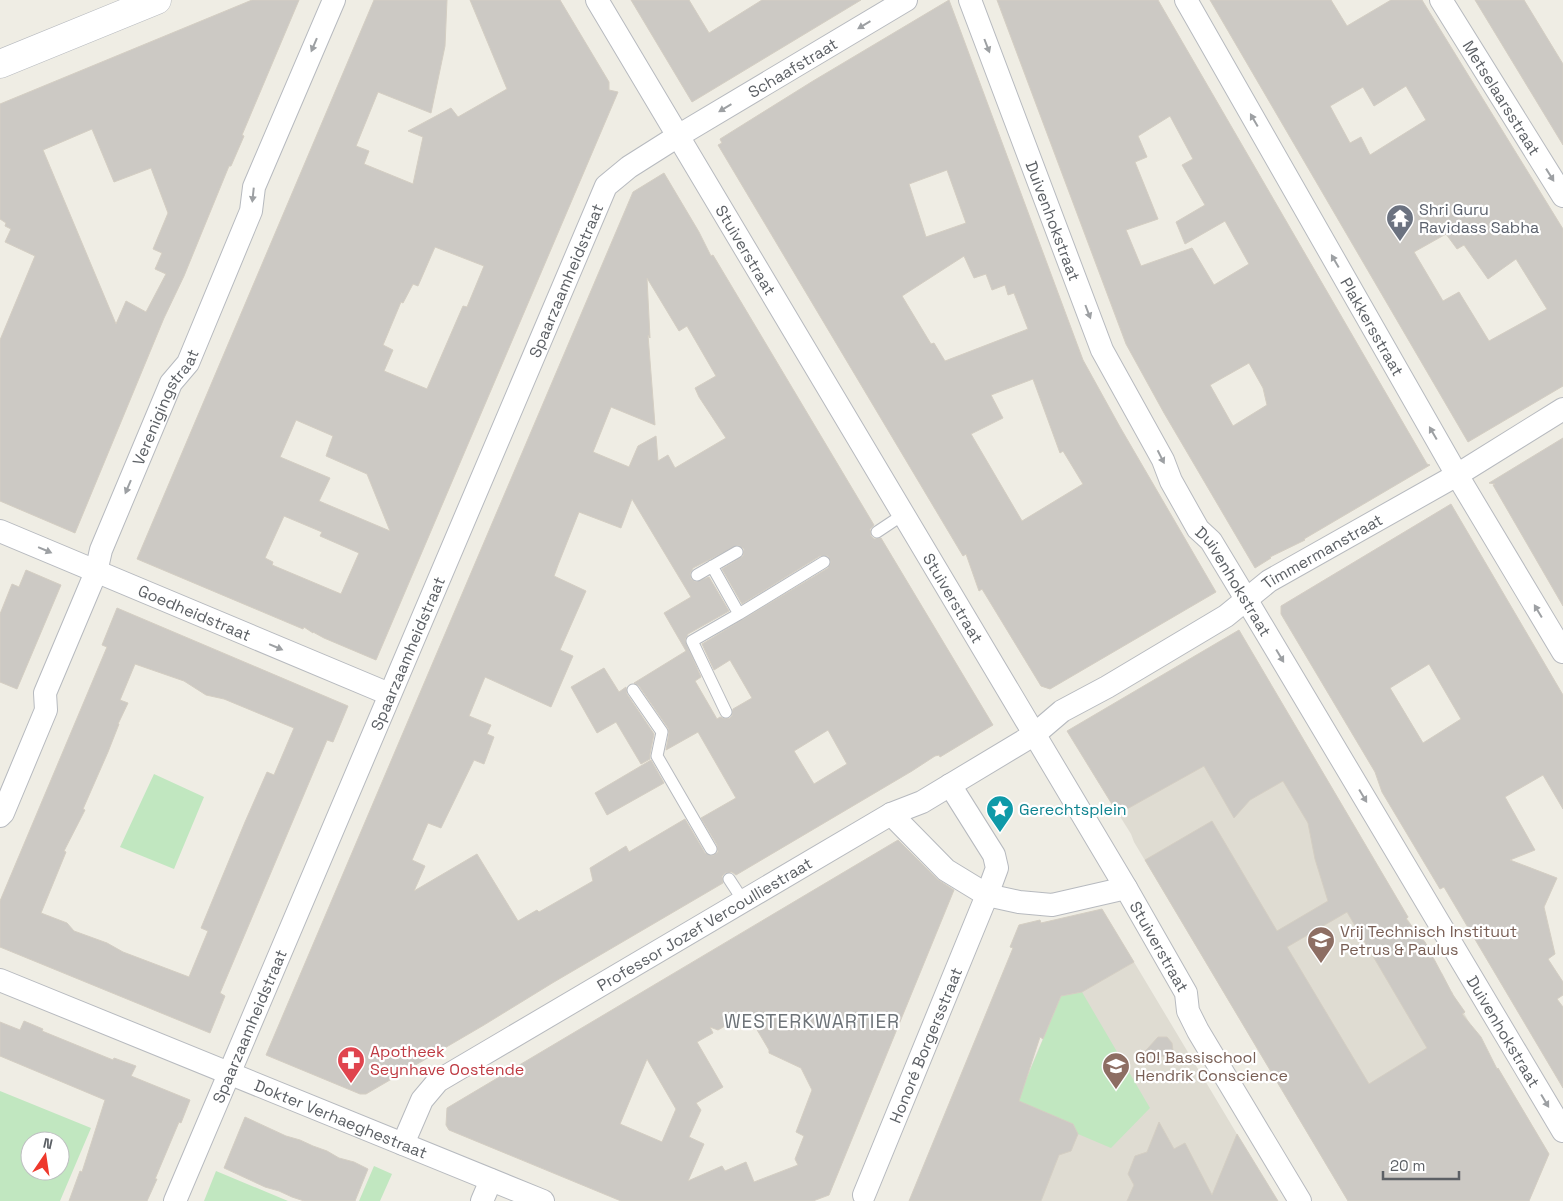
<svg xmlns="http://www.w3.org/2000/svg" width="1563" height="1201" viewBox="0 0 1563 1201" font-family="'Space Grotesk',sans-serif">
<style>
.education{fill:#dfdcd2}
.green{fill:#c1e7c0;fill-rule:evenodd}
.building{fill:#ccc9c4;stroke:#d4cec3;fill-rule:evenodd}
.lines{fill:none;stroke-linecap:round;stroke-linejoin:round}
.service-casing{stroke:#b7babf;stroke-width:13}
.minor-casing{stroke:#b7babf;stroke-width:24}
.tertiary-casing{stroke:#b7babf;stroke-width:29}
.service{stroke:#fff;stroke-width:11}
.minor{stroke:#fff;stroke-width:22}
.tertiary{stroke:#fff;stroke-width:28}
.oneway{fill:#9da0a3}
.labels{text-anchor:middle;stroke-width:4.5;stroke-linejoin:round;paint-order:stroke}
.street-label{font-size:16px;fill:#5c6065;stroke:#fff}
.worship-label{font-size:16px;fill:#5b616d;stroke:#fff;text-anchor:start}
.culture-label{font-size:16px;fill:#0d838f;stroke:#fff;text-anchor:start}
.education-label{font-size:16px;fill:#785e54;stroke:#fff;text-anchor:start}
.health-label{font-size:16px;fill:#be3a42;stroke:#fff;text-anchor:start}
.quarter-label{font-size:19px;letter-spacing:1px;fill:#6d7378;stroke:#fff}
</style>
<rect width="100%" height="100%" fill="#efede4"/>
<!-- education -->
<path class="education" d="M1287 713 1407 916 1409 917 1407 918 1418 935 1441 974 1442 973 1452 993 1453 992V994L1463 1011 1465 1012 1464 1013 1474 1031H1476L1475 1032 1486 1050 1487 1049V1051L1497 1069 1498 1068 1549 1154 1529 1201H1348L1134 842 1131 834 1106 794 1195 745Z
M1134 962 1277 1201H974L1061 996 1082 992Z"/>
<!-- green -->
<path class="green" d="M154 774 204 797 174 869 120 847Z
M1082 992 1150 1108 1111 1148 1078 1134 1073 1124 1017 1102 1061 996Z
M0 1091 91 1128 60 1201H0ZM30 1141H60V1171H30Z
M374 1166 392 1174 380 1201H359Z
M216 1171 288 1201H204Z"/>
<!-- building -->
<path class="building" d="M252 0H299L242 135 244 136 231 166H229L184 276 164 318 75 533 0 501V340L35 256 5 242 11 229 5 226 6 223 0 219V104ZM92 129 114 182 151 168 168 213 153 249 162 253 155 269 166 274 146 312 126 301 116 324 43 150Z
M374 0H447L445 46 431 113 378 92 356 146 369 151 364 164 413 184 423 137 408 131 451 108 458 117 507 89 470 0H560L609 82V90L618 92 376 660 324 638 313 632V633L304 627 303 629 137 559ZM435 247 484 266 467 307 463 306 427 389 384 371 393 350 383 345 401 302 403 303 413 284 418 286ZM296 420 333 436 326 456 367 474 390 531 319 501 330 478 280 457ZM284 516 322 532 320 536 359 553 341 594 272 565 273 562 265 558Z
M631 0H689L709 33 762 0H861L692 102Z
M949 0 1083 360 1120 427 1216 592 1050 689 1041 686 982 589 979 591 966 554 963 556 718 145 722 143 720 139 813 81ZM947 170 966 223 926 237 909 184ZM964 256 974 278 986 274 992 290 1005 285 1008 295 1014 293 1028 329 945 361 934 343 931 344 902 296ZM1033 379 1060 453 1063 451 1083 484 1022 521 971 434 1003 418 991 395Z
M997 0H1158L1409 433 1427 464 1430 465 1304 539 1305 540 1270 557 1271 558 1255 568 1164 413 1126 344ZM1170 116 1193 159 1182 165 1205 205 1176 222 1185 244 1225 221 1249 264 1214 285 1192 248 1141 266 1126 230 1158 219 1135 162 1147 157 1138 136ZM1249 363 1263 388 1267 405 1233 426 1210 385Z
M1210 0H1331L1347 26 1391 0H1422L1563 229V386L1468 442ZM1406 86 1426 120 1370 155 1361 137 1350 143 1330 106 1363 87 1374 106ZM1446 234 1457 249 1464 245 1488 279 1516 259 1547 309 1489 341 1459 292 1443 301 1414 252Z
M1475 0H1524L1563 64V145Z
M664 173 699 232 711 256 713 255 874 525 870 529 871 536 874 539 881 538 993 725 940 757 939 755 935 756 912 771 736 875 732 872 725 873 722 876 723 883 554 982 484 1025 366 1094H360L266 1055 633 192ZM647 278 679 331 687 326 716 376 695 388 699 397 726 438 675 468 668 455 658 461 656 436 638 446 629 467 593 452 611 407 655 425 648 335 650 338ZM632 499 691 597 664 613 686 651 634 683 639 686 668 728 669 733 666 750 698 732 736 798 701 818 717 845 718 852 712 856 705 853 685 819 629 852 626 846 590 868 593 881 539 912 537 910 518 921 477 854 414 891 425 866 412 860 428 823 441 828 474 760 484 764 494 737 487 734 491 725 469 716 485 677 551 707 573 656 560 650 586 591 554 576 558 565 579 512 621 528ZM738 545 744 549 743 556 722 569 742 604 820 556H828L831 562 828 568 702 644 714 670 730 660 752 698 733 709 732 716 730 718 725 719 720 717 717 719 695 681 701 677 685 640 688 634 729 611 709 577 696 582 691 579 690 574 693 568ZM828 730 847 764 814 784 794 751Z
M1563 438V606L1493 485 1495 484 1489 483Z
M1451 504 1563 695V809L1543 775 1505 797 1535 850 1510 860 1557 878 1544 907 1555 954 1548 959 1563 982V995L1557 999 1563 1007V1088L1444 887 1440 889 1382 792 1375 772 1281 614V606ZM1429 664 1461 719 1423 743 1390 688Z
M26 570 61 585 17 689 0 682V614L12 584 19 587Z
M117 608 348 706 333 742 327 740 220 993 225 996 210 1033 0 947V901L107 647 102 645ZM135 664 184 681 206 695 224 699 294 728 274 775 267 772 245 822 201 928 208 931 189 977 123 952 107 943 74 931 67 923 41 913 66 852 64 851 85 810 83 809 108 752 119 724H118L128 703 120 700Z
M1239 630 1408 917 1406 919 1425 942 1453 995 1465 1012 1462 1014 1481 1037 1497 1069 1498 1068 1549 1154 1529 1201H1348L1145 860 1212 821 1277 931 1328 901 1315 859 1308 823 1283 781 1250 800 1234 818 1204 766 1118 814 1067 731ZM1347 912 1427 1048 1369 1084 1287 947Z
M604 668 619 692 626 687 627 694 654 734 650 754V759L641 764 616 722 597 733 571 687Z
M651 760 664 783 607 815 595 793Z
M898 840 937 879 954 890 829 1195 813 1201H621L449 1130 446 1125 447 1108ZM750 1018 769 1050V1053L801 1068 812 1090 796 1132 804 1136 795 1159 798 1165 754 1182 746 1162 725 1171 722 1166 688 1181 704 1144 689 1137 701 1110 696 1103 723 1087 697 1042 713 1033 710 1027 718 1030 737 1019 740 1024ZM647 1059 676 1109 662 1142 620 1124Z
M1102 909 1134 962 1082 992 1061 996 1043 1039 1040 1037 1019 1101 1073 1124 1078 1134 1071 1151 1059 1155 1041 1201H909L1013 948 1010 947 1019 925 1040 920 1041 923Z
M24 1021 43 1029 42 1031 113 1060 114 1058 136 1066 131 1076 190 1100 181 1123 179 1122 155 1179H157L147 1201H69L80 1171 82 1172 105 1100 0 1056V1022L20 1030Z
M1158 1037H1167L1172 1043 1173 1051 1167 1056 1139 1058Z
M245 1117 286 1136 300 1140 313 1146 327 1151 339 1158 354 1162 368 1169 355 1201H304L292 1197 279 1191 265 1187 224 1168Z
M1159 1122 1174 1149 1185 1143 1212 1195 1237 1134 1278 1201H1127L1134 1185 1128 1174 1135 1156 1147 1152Z"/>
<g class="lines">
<!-- service casing -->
<g class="service-casing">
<path id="service" d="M877 532 904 514
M712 566 739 614
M697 575 737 552
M633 690 662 732 657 756 711 849
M726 712 692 641 739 614 824 562
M729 879 744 902"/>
</g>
<!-- minor casing -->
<g class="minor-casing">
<g id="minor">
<path id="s1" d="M597 0 1126 888 1186 993 1188 1011 1198 1031 1300 1201"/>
<path id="s2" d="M970 0 1102 350 1163 460 1171 481 1198 529 1211 541 1246 599 1563 1131"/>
<path id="s3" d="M1186 0 1457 475 1563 652"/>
<path id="s4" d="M1441 0 1563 196"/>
<path id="s5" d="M0 531 389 694"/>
<path d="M891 814 946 870 987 895 1019 902 1052 905 1126 888"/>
<path id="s6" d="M0 816 3 813 46 710 45 693 96 572 101 550 171 383 188 363 251 211 254 187 334 0"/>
<path id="s7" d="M0 980 543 1201"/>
<path id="s8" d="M403 1144 422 1100 438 1081 891 814 922 802 1035 734 1062 711 1107 687 1226 616 1269 581 1457 475 1563 409"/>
<path id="s9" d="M864 1195 987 895 997 868 994 855 950 785"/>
<path id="s10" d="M175 1201 606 186 629 167 678 136 906 0"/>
<path d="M482 1201 491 1180"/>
</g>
</g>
<!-- tertiary casing -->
<g class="tertiary-casing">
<path id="tertiary" d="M0 64 157 0"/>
</g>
<!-- service -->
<use href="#service" class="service"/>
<!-- minor -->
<use href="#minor" class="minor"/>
<!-- tertiary -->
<use href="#tertiary" class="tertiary"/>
</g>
<!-- one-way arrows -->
<defs><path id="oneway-solid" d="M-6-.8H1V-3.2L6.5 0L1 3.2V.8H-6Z" transform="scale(1.25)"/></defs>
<g class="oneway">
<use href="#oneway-solid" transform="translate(864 25) rotate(149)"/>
<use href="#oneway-solid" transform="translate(314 45) rotate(113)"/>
<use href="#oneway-solid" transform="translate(987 46) rotate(69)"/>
<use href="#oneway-solid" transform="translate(725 108) rotate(149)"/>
<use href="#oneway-solid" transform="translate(1254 120) rotate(-120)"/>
<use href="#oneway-solid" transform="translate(1550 175) rotate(58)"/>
<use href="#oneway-solid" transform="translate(253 195) rotate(96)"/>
<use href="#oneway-solid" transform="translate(1335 261) rotate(-120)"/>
<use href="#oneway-solid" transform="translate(1088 312) rotate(69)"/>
<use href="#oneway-solid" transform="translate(1433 433) rotate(-120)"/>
<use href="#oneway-solid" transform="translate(1161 457) rotate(63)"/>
<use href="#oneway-solid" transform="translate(128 487) rotate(113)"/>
<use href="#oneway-solid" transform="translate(45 550) rotate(23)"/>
<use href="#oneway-solid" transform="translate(1538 611) rotate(-121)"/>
<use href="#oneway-solid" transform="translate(276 647) rotate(23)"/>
<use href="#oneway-solid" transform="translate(1280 656) rotate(59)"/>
<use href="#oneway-solid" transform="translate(1363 796) rotate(59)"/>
<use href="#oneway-solid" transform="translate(1545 1101) rotate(59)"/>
</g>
<!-- icons -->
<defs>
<g id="temple-pin" transform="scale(1.4375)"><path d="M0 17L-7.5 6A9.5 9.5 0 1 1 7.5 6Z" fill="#6b7280" stroke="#fff"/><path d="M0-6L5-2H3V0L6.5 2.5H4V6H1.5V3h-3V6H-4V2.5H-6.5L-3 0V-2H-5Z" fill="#fff"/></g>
<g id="sight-pin" transform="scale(1.4375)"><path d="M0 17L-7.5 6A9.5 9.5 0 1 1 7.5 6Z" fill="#0f9aa8" stroke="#fff"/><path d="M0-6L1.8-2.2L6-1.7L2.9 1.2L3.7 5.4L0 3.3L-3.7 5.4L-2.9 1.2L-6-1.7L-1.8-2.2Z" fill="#fff"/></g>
<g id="school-pin" transform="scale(1.4375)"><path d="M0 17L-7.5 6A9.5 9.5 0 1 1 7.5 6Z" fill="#8d6e63" stroke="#fff"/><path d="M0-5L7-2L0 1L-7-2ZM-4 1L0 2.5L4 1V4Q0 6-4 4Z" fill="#fff"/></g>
<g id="pharmacy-pin" transform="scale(1.4375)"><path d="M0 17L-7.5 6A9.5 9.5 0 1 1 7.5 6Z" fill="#e0444e" stroke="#fff"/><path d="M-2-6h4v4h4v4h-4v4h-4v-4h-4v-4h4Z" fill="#fff"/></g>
</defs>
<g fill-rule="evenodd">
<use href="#temple-pin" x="1400" y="218"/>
<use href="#sight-pin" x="1000" y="809"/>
<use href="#school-pin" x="1321" y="940"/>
<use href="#pharmacy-pin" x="351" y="1060"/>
<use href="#school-pin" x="1116" y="1066"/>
</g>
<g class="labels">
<!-- street labels -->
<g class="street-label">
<text dy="6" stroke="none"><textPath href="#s10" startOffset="1324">Schaafstraat</textPath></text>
<text dy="6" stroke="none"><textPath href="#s4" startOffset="115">Metselaarsstraat</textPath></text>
<text dy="6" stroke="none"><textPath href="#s2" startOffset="236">Duivenhokstraat</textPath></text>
<text dy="6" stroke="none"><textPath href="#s1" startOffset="291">Stuiverstraat</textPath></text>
<text dy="6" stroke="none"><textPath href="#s10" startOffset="1000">Spaarzaamheidstraat</textPath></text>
<text dy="6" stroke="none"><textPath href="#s3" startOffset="376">Plakkersstraat</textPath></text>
<text dy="6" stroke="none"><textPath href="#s6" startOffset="444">Verenigingstraat</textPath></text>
<text dy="6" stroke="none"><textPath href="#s8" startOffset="1105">Timmermanstraat</textPath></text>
<text dy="6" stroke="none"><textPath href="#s2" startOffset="641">Duivenhokstraat</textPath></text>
<text dy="6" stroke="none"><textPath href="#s1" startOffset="696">Stuiverstraat</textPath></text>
<text dy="6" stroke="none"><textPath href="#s5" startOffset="211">Goedheidstraat</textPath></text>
<text dy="6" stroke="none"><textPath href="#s10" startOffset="595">Spaarzaamheidstraat</textPath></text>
<text dy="6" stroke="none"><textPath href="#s8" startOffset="382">Professor Jozef Vercoulliestraat</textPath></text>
<text dy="6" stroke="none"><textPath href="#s1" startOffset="1101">Stuiverstraat</textPath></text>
<text dy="6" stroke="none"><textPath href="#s10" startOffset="190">Spaarzaamheidstraat</textPath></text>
<text dy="6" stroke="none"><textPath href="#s2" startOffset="1166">Duivenhokstraat</textPath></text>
<text dy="6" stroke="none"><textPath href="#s9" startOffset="162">Honoré Borgersstraat</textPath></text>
<text dy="6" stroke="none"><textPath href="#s7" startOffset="368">Dokter Verhaeghestraat</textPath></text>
</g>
<!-- worship labels -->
<g class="worship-label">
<text x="1419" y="215">Shri Guru<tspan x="1419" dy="18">Ravidass Sabha</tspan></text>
</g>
<!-- culture labels -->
<g class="culture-label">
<text x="1019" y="815">Gerechtsplein</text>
</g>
<!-- education labels -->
<g class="education-label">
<text x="1340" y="937">Vrij Technisch Instituut<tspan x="1340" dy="18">Petrus &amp; Paulus</tspan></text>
<text x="1135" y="1063">GO! Bassischool<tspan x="1135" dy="18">Hendrik Conscience</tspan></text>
</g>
<!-- health labels -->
<g class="health-label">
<text x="370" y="1057">Apotheek<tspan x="370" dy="18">Seynhave Oostende</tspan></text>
</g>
<!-- quarter labels -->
<g class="quarter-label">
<text x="812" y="1028">WESTERKWARTIER</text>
</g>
</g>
<!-- north arrow -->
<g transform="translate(45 1156) rotate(13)"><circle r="24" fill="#ffffff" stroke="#bebfc1"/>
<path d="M0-4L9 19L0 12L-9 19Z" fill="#ee382c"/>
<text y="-8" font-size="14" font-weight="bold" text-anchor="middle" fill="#5c6065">N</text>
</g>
<!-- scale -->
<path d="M1383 1171v8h76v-8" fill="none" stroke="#5c6065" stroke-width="2.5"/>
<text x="1390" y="1171" font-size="15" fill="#5c6065" stroke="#ffffff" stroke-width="4" paint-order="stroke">20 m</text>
</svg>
